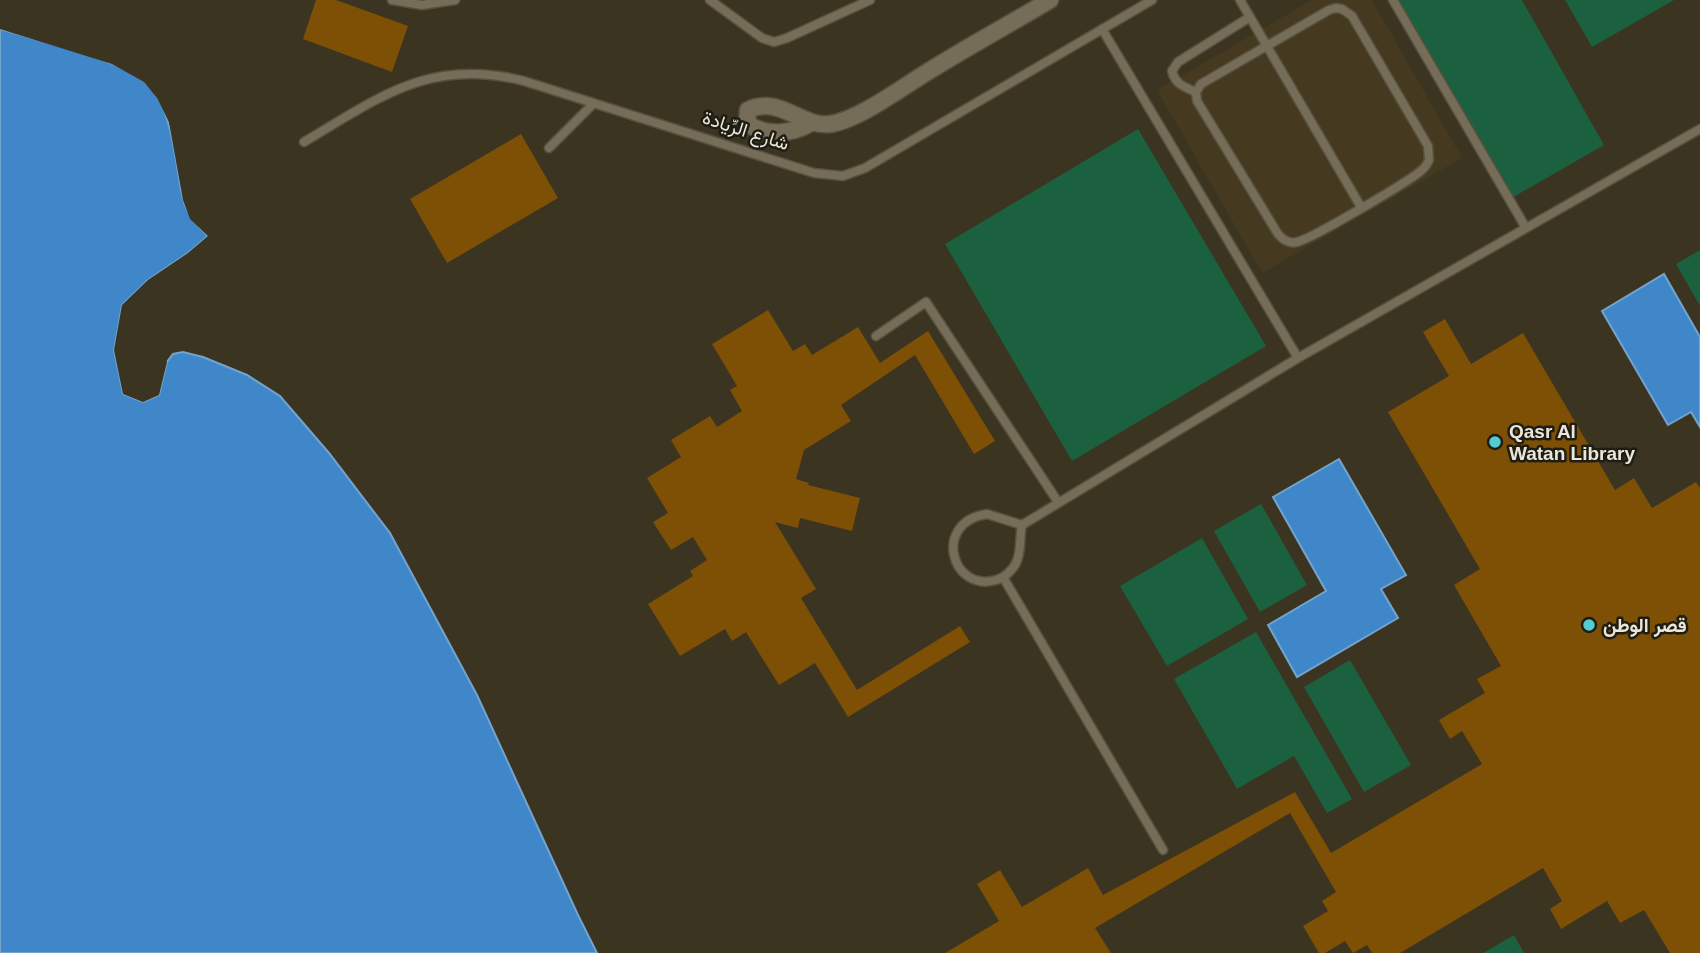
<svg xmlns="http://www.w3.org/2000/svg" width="1700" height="953" viewBox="0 0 1700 953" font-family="Helvetica,Vazirmatn,sans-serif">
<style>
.built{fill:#453a20}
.green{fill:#1b603f}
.water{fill:#4087c9;stroke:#73a4ce;stroke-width:2}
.pier{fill:#3b3421}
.building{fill:#7d5005}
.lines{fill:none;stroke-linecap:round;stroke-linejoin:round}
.service-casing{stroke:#56503f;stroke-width:11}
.minor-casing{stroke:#56503f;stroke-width:19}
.service{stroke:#766d58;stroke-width:8}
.minor{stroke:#766d58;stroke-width:16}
.poi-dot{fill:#52ccd0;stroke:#1f1c13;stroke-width:2.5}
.labels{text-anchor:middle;stroke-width:5;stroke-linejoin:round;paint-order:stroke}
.street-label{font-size:19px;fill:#eae6da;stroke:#1f1c13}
.poi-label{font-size:19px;font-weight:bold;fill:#eae6da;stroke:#1f1c13;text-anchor:start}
</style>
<rect width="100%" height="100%" fill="#3b3421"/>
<!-- built -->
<path class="built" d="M1312 0H1372L1462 158 1262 273 1157 90Z"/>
<!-- green -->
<path class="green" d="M1393 0H1522L1604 145 1510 199Z
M1565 0H1674L1592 47Z
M1138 129 1266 346 1072 461 945 244Z
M1700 250V306L1676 264Z
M1261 504 1307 585 1260 612 1214 531Z
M1202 538 1248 619 1167 666 1120 586Z
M1256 632 1352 799 1327 813 1294 756 1237 789 1174 679Z
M1350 660 1411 765 1364 792 1304 687Z
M1514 935 1524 953H1483Z"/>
<!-- water -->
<path class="water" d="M0 29C35 40 120 59 145 82 167 102 171 133 176 160 183 198 179 208 208 236L188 253 148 280 122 305 114 350 123 394 143 402 159 395 167 362 173 354 183 352 203 357 247 375 280 396 329 453 390 533 477 695 578 915 597 953H0Z
M1664 274 1700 337V427L1691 412 1668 425 1602 311Z
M1339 459 1406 575 1381 589 1398 618 1297 677 1268 625 1326 591 1273 497Z"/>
<!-- pier -->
<path class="pier" d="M0 25 113 61 146 79 160 96 172 120 186 199 193 217 212 237 190 256 150 282 125 306 118 350 126 392 143 399 156 392 165 359 167 362 159 395 143 402 123 394 114 350 122 305 148 280 188 253 208 236 190 219 183 200 169 122 157 98 144 82 112 64 0 29Z"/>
<!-- building -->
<path class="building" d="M316 0H336L408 26 392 72 303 39Z
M521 134 558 198 447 263 410 199Z
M768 310 793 351 805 344 812 355 858 327 880 363 928 331 995 441 974 454 915 355 841 405 851 421 804 450 796 479 809 483 808 485 860 498 852 531 800 518 798 528 775 522 816 589 801 598 857 690 960 626 970 642 848 717 815 663 779 685 746 632 732 641 725 629 680 656 648 604 693 576 690 571 707 560 693 537 671 550 653 522 668 513 647 478 681 457 671 440 710 416 717 427 742 411 730 390 737 386 712 344Z
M1445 319 1471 364 1523 333 1615 490 1634 478 1652 508 1696 482 1700 488V953H1670L1644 910 1620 923 1607 901 1561 929 1550 909 1562 901 1543 868 1400 953H1372L1367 945 1353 953 1345 941 1325 953H1319L1303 926 1328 911 1322 901 1336 892 1290 813 1095 928 1111 953H945L999 921 977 884 1000 870 1022 907 1088 868 1103 895 1295 792 1331 853 1482 764 1462 731 1450 739 1439 720 1485 693 1477 679 1501 666 1454 585 1480 569 1388 412 1449 376 1423 332Z"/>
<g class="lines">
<!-- service casing -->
<g class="service-casing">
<path id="service" d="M392 0 422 5 455 0
M710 0 762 38 774 42 787 38 870 0
M1240 0 1361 207
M1393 0 1526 228
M1336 8 1342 9 1352 16 1428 146 1429 160C1427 164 1427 165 1423 169 1412 180 1311 239 1297 242 1289 244 1283 240 1278 234L1197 101 1196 92 1201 84 1329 10Z
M1102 29 1298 358
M1196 92C1184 87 1175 84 1172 71L1178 62 1250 17
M304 142C380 97 430 57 524 81L814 173 843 176 865 168 1152 0
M549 148 594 103
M876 336 926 302 1058 502
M987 514 1022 525C1019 537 1022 552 1016 563 1012 571 1004 578 996 580 951 593 932 522 987 514Z
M1022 525 1298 358 1700 129
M1003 577 1163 850"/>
</g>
<!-- minor casing -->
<g class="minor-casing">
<path id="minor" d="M811 123C792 134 765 137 747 123L748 110C780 95 802 128 830 124 859 120 904 86 929 71 969 46 1010 24 1050 0"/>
</g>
<!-- service -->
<use href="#service" class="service"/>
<!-- minor -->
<use href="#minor" class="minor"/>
</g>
<!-- markers -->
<g class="poi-dot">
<circle cx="1495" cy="442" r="7"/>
<circle cx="1589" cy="625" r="7"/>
</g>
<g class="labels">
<!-- street labels -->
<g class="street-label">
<text transform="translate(746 130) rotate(18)" y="7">شارع الرِّيادة</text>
</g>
<!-- poi labels -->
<g class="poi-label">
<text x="1509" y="438">Qasr Al<tspan x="1509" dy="22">Watan Library</tspan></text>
<text x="1603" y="632">قصر الوطن</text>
</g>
</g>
</svg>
